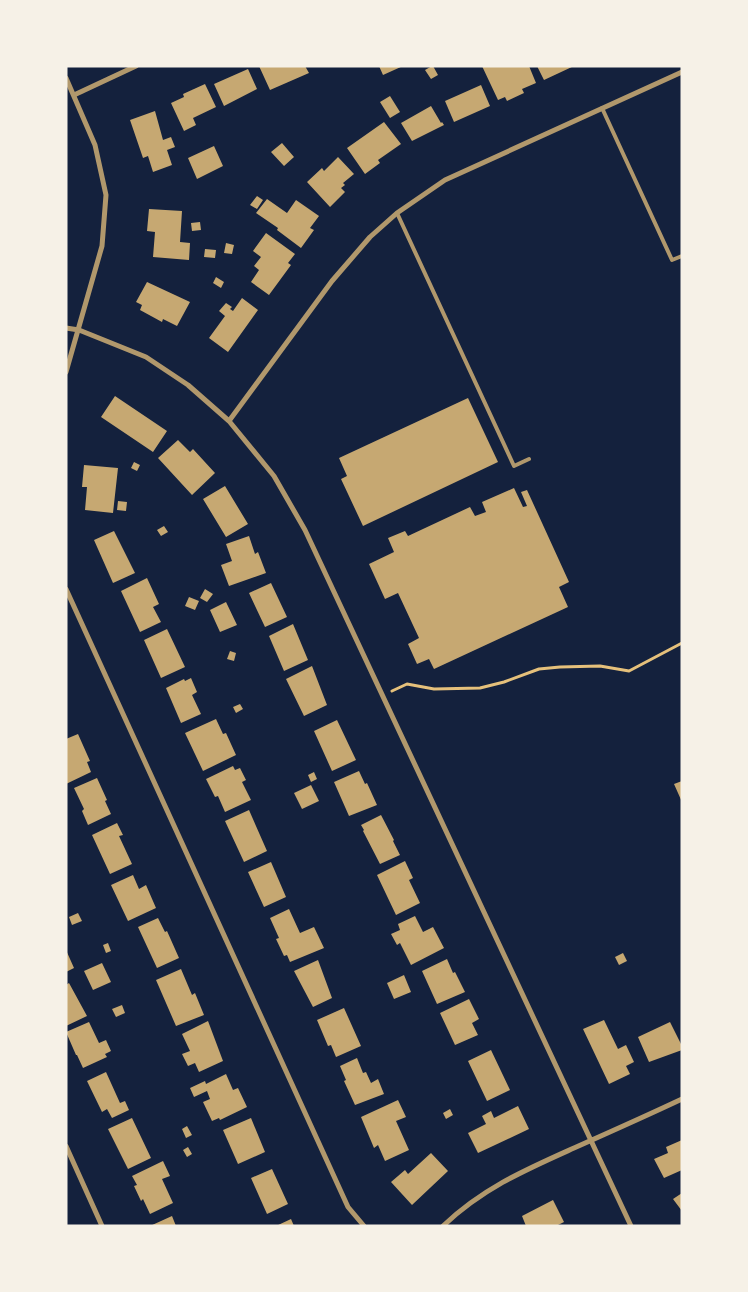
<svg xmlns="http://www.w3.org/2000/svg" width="748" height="1292" viewBox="0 0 748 1292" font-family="'PT Sans',sans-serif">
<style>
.building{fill:#c6a872}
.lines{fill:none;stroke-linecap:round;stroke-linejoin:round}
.path{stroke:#e5c07b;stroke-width:3}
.service{stroke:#b1986c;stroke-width:4}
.minor{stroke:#b1986c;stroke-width:5}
</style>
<rect width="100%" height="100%" fill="#14213d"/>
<!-- building -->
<path class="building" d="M259 66H305L309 73 270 90Z
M379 66H403L383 75Z
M432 66H433L438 75 431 79 425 70Z
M482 66H529L536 83 522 89 524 93 507 101 505 97 498 100Z
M537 66H574L544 80Z
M248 69 257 89 224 106 214 84Z
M205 84 216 107 193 118 196 125 184 131 171 103 184 97 183 94Z
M481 85 490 106 454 122 445 101Z
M390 96 400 112 390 118 380 102Z
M431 106 441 123 442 122 444 125 412 141 401 123Z
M155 111 163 140 171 137 175 147 167 150 172 165 153 172 148 156 143 158 130 120Z
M384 122 401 144 378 160 380 163 365 174 347 148Z
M282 143 294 157 284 166 271 152Z
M214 146 223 166 197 179 188 158Z
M338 157 354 174 343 183 345 185 341 188 345 192 330 207 307 182 322 168 324 171Z
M257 196 263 200 257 209 250 205Z
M267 199 287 213 296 200 319 216 310 228 314 230 301 248 277 230 278 228 256 213Z
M149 209 182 211 180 242 190 243 189 260 153 257 155 232 147 231Z
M200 222 201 230 192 231 191 223Z
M266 233 295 254 288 263 291 265 269 295 251 282 259 270 254 266 261 257 253 251Z
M226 243 234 245 232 254 224 253Z
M205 249 216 250 215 258 204 257Z
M216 277 224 282 221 288 213 283Z
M147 282 190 302 177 326 163 319 162 322 140 310 142 305 136 302Z
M242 298 258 310 228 352 209 338 225 316 219 311 226 303 232 307 230 309 233 311Z
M115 396 167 431 153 452 101 417Z
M468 398 498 462 363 526 341 479 347 476 339 458Z
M178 440 190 452 193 449 215 473 192 495 158 458Z
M134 462 140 465 137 471 131 468Z
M84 465 118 468 113 513 85 510 87 487H82Z
M225 486 248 524 226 537 203 499Z
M514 488 523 507 527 506 521 492 527 490 569 582 559 587 568 607 434 669 429 659 417 664 408 644 419 638 398 593 385 599 369 564 394 552 388 538 405 531 408 536 470 507 475 516 486 512 482 502Z
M118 501 127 502 126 511 117 510Z
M164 526 168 532 161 536 157 530Z
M114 531 135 573 113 583 94 540Z
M249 536 255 554 258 552 266 573 229 586 221 565 232 561 226 544Z
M147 578 159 604 153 607 161 622 140 632 121 591Z
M271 583 287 617 265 627 249 593Z
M205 589 213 594 207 602 200 598Z
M189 597 199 601 195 610 185 606Z
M226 602 237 625 220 632 210 610Z
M293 624 308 660 284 671 269 636Z
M167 629 185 667 161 678 144 640Z
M230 651 236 653 234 661 227 659Z
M312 666 327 705 304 716 286 679Z
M191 678 197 692 192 695 201 714 181 723 166 688 184 679 185 681Z
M240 704 243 709 236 713 233 707Z
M216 719 223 734 226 733 236 755 203 771 185 733Z
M337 720 356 760 332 771 314 731Z
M78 734 90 761 87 762 91 772 66 784V739Z
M233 766 235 770 240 768 246 780 242 782 251 800 225 812 218 796 215 797 206 779Z
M359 771 365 784 367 783 377 805 349 816 334 782Z
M314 772 317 779 311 782 308 775Z
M97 778 107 800 105 801 111 814 88 825 82 811 84 809 74 788Z
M682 781V802L674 784Z
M311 785 319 801 302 809 294 793Z
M249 810 267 851 244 862 225 821Z
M381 815 394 840 393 841 400 855 380 864 363 831 364 830 361 825Z
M117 823 123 835 119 836 132 864 110 874 92 835Z
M405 861 413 878 409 880 420 903 396 915 377 875Z
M271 862 286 897 264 907 248 872Z
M133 875 139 889 146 885 156 908 128 921 111 885Z
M289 909 300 933 314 927 324 948 290 962 287 955 284 956 276 939 279 938 270 918Z
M78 913 82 921 72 925 69 917Z
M415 916 423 932 433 927 444 948 411 965 400 943 397 945 391 934 400 930 398 924Z
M158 918 165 932 167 931 179 958 157 968 138 927Z
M108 943 111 951 106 953 103 945Z
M66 950 74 968 66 972Z
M623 953 627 961 619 965 615 957Z
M447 959 453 973 455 972 465 992 437 1004 422 971Z
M318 960 332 998 313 1007 294 971Z
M102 963 111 982 93 990 84 971Z
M181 969 192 995 195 993 204 1015 176 1026 156 980Z
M404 975 411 992 394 999 387 983Z
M69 983 87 1016 66 1026V985Z
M469 999 479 1019 472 1023 478 1035 455 1045 440 1013Z
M122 1005 125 1013 116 1017 112 1009Z
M344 1008 361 1046 336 1057 331 1045 328 1046 317 1020Z
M604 1020 618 1049 626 1045 634 1062 626 1066 630 1074 609 1084 583 1029Z
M208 1021 223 1061 199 1072 195 1063 188 1066 182 1054 190 1051 182 1034Z
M89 1022 99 1043 106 1040 111 1051 105 1054 107 1057 83 1068 77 1055H76L66 1032Z
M670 1022 682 1046V1050L649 1062 638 1037Z
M491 1050 510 1090 487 1101 468 1061Z
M357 1058 363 1073 366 1072 371 1083 378 1079 384 1094 355 1105 344 1081 346 1080 340 1066Z
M106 1072 120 1103 125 1101 129 1110 112 1118 107 1109 102 1112 87 1081Z
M226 1074 233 1090 238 1088 247 1107 220 1120 219 1118 212 1121 203 1102 210 1099 207 1091 194 1097 190 1088 205 1081 206 1084Z
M398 1100 406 1117 396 1121 409 1150 385 1161 378 1145 374 1148 361 1117Z
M518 1106 529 1129 478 1153 468 1133 486 1124 482 1116 491 1111 494 1118Z
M450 1109 453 1115 446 1119 443 1113Z
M132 1118 151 1158 128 1169 108 1129Z
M251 1118 265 1152 238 1164 223 1130Z
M187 1126 192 1135 186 1138 182 1129Z
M682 1140V1170L664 1178 654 1159 668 1153 666 1147Z
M188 1147 192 1154 187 1157 183 1150Z
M431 1153 448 1171 412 1205 391 1182 405 1170 408 1174Z
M163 1161 170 1176 162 1179 173 1203 150 1214 143 1199 141 1201 134 1186 137 1185 132 1176Z
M272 1169 288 1204 267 1214 251 1178Z
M682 1193V1211L673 1199Z
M553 1200 564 1222 556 1226H526L522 1216Z
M172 1216 176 1226H150Z
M291 1219 294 1226H276Z"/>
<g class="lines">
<!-- path -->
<path class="path" d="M392 691 407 684 434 689 480 688 504 682 539 669 560 667 600 666 629 671 682 643"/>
<!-- service -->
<path class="service" d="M602 108 672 260 682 256
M397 213 514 466 529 459"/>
<!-- minor -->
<path class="minor" d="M66 78 95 145 106 195 102 246 66 372
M74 95 136 66
M66 328 79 330 146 357 188 385 229 421 274 476 305 530 631 1226
M229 421 332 281 370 237 397 213 445 180 682 72
M66 589 348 1207 364 1226
M66 1146 102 1226
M443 1226C483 1188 525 1170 574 1148 610 1132 646 1116 682 1099"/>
</g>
<!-- border -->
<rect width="748" height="1292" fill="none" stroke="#f6f1e7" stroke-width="135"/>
</svg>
